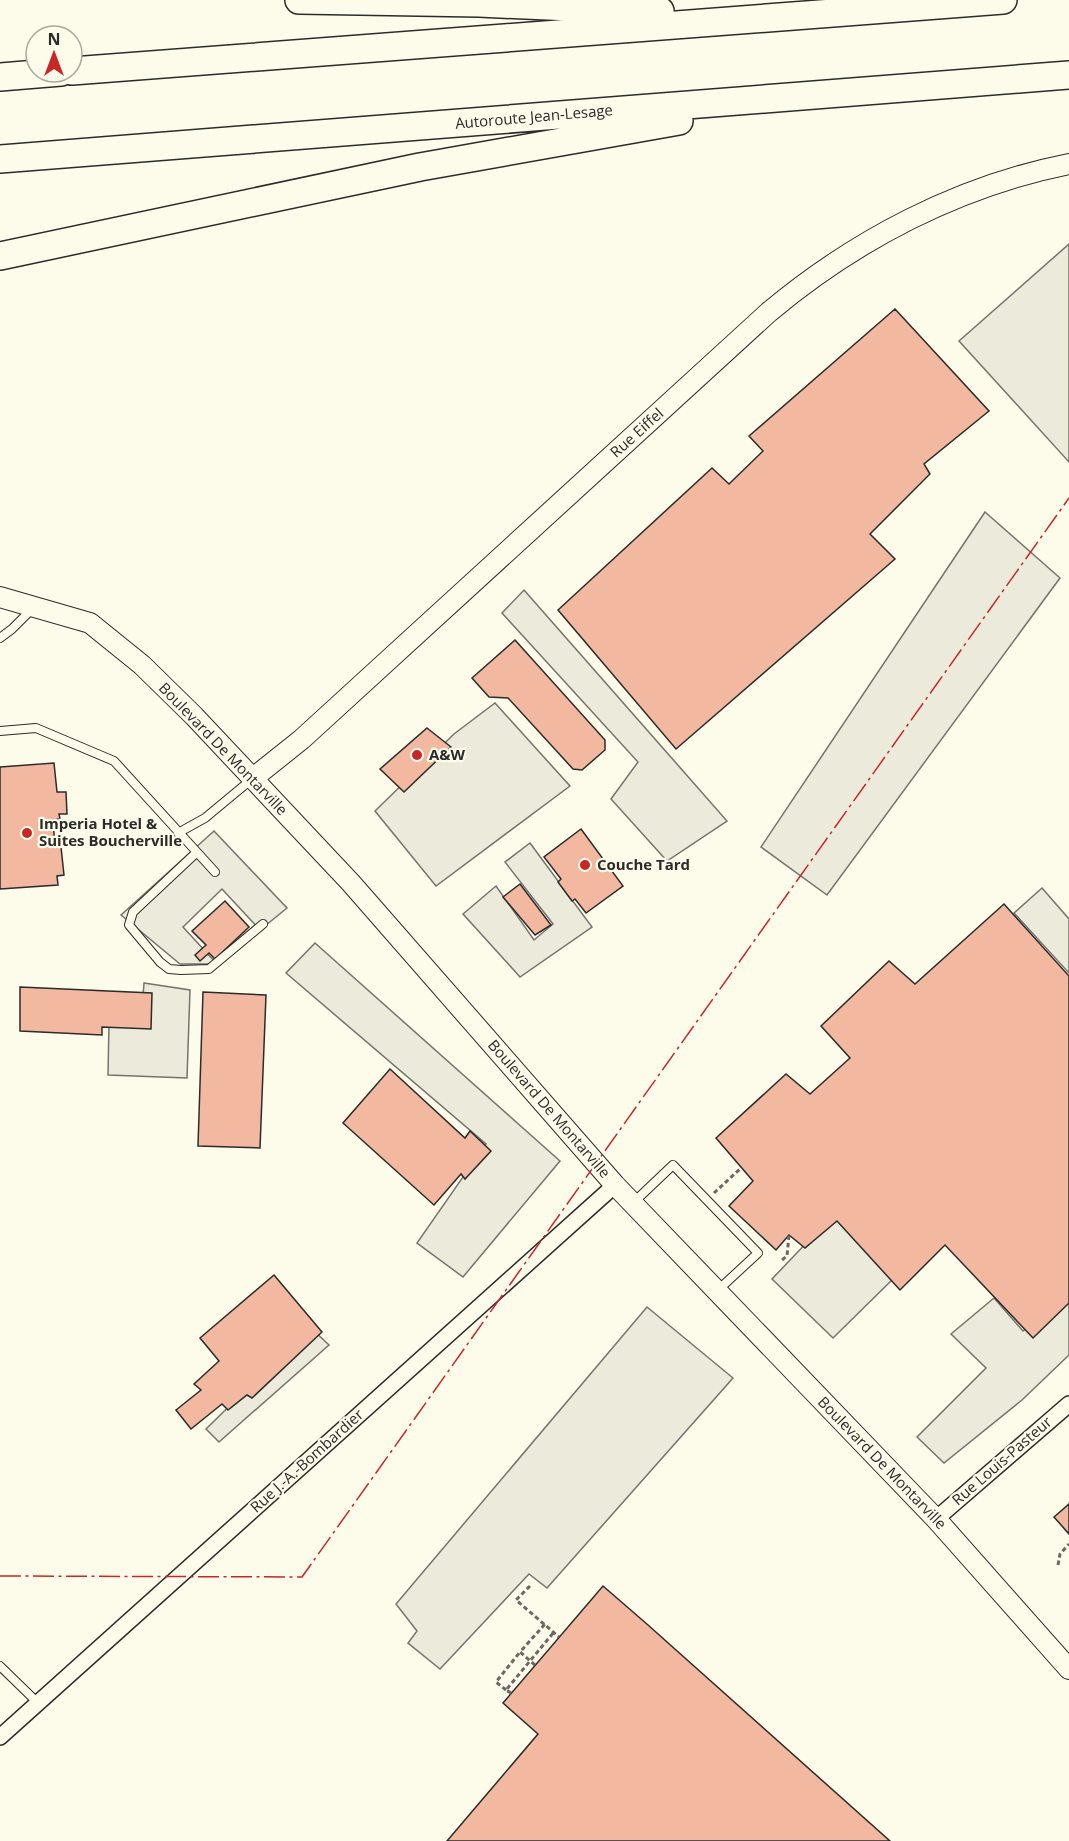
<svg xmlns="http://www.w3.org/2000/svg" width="1069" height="1841" viewBox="0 0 1069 1841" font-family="'Open Sans',sans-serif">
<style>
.parking{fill:#eceadb;stroke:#74746e;stroke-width:1.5}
.building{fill:#f2b8a0;stroke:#2b2b2b;stroke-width:1.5}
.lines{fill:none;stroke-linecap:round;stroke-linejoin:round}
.service-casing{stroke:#2b2b2b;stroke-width:10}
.minor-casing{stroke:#2b2b2b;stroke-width:18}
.tertiary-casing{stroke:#2b2b2b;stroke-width:22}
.motorway-casing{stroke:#2b2b2b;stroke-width:30}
.path{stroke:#6a6964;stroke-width:3;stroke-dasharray:4.5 3;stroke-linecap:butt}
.service{stroke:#fdfbea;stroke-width:8}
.minor{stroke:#fdfbea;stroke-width:15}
.tertiary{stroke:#fdfbea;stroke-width:20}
.motorway{stroke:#fdfbea;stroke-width:27}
.power{stroke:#c62828;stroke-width:1.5;stroke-dasharray:21 4.5 3 4.5;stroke-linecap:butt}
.poi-dot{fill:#c62828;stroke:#fdfbea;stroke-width:2}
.labels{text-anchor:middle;stroke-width:4.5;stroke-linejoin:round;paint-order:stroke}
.street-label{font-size:15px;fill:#2b2b2b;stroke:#fdfbea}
.poi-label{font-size:15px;font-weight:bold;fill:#2b2b2b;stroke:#fdfbea;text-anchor:start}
</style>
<rect width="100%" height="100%" fill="#fdfbea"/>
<!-- parking -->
<path class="parking" d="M1069 244V462L959 341Z
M985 512 1060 578 827 895 761 847Z
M524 590 727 821 667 861 611 799 638 762 502 613Z
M495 703 570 786 436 886 375 811 454 734Z
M214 831 287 908 260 930 222 889 183 927 217 964H180L121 915Z
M530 843 592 927 520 977 463 914 496 886 534 940 553 924 505 862Z
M1042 888 1069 919V973L1014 913Z
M315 943 560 1161 463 1277 417 1243 486 1144 286 973Z
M144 983 190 990 187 1078 108 1075 109 1024 141 1023Z
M833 1215 893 1279 833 1338 772 1279Z
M1069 1289V1355L1022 1400 944 1463 917 1437 986 1368 951 1334 994 1298 1023 1331Z
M647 1307 733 1378 547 1588 529 1574 440 1669 408 1643 417 1631 396 1604Z
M310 1327 329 1345 219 1442 206 1429Z"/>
<!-- building -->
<path class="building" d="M895 309 989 411 924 464 930 474 870 534 895 559 676 749 558 610 712 468 729 484 763 451 749 436Z
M515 640 605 740V750L582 770 573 769 508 698 489 697 472 678Z
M427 728 451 747 404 792 380 769Z
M54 763 57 792H66L67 814H59L60 819 53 820 55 847H61L64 875 57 876 58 885 0 889V767Z
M581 829 623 886 586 913 575 899 572 901 558 882 561 879 544 857Z
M520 884 551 925 535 935 503 897Z
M225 901 249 927 215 959 209 953 200 961 195 955 206 945 192 931Z
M1004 904 1069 976V1303L1033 1338 945 1245 900 1290 837 1221 805 1248 789 1235 776 1250 729 1206 753 1181 716 1138 786 1074 810 1094 850 1058 821 1026 889 961 915 984Z
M20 987 152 993 151 1029 102 1027V1035L20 1031Z
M203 992 266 995 260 1148 198 1146Z
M390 1069 465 1138 470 1131 491 1151 465 1179 461 1174 434 1205 343 1123Z
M274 1275 322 1332 252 1398 247 1395 228 1410 222 1404 191 1429 176 1410 201 1390 194 1384 219 1361 200 1338Z
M1069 1504V1534L1054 1517Z
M603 1586 648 1625 890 1841H447L538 1734 503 1703Z"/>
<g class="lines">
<!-- service casing -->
<g class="service-casing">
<path id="service" d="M0 638 12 629 32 609
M0 731 36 728 114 761 215 872
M178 833 205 818 252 779
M196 853 133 912 129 925 160 962 169 969 181 970 209 969 263 924
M634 1202 673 1165 758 1253 717 1291
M0 1666 38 1703"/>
</g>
<!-- minor casing -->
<g class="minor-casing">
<path id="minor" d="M936 1519 1069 1404
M0 1737 615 1185"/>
</g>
<!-- tertiary casing -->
<g class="tertiary-casing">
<path id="tertiary" d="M0 597 90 623 142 665 194 716 351 883 615 1185 936 1519 1069 1669
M252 779 302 739 769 312C855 240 958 186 1069 164"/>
</g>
<!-- motorway casing -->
<g class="motorway-casing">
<path id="motorway" d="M299 0 479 3 660 11
M72 71 1003 0
M0 77 61 72
M0 159 1069 75
M0 256 420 167 679 121"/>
</g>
<!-- path -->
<path class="path" d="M714 1193 741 1168
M782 1260 787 1256 789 1235
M1058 1565 1060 1554 1069 1544
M530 1586 516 1600 559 1637
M535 1665 520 1652 545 1624
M506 1690 496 1682 520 1652
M511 1693 506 1690 554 1632"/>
<!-- service -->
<use href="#service" class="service"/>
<!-- minor -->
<use href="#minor" class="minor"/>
<!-- tertiary -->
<use href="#tertiary" class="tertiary"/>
<!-- motorway -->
<use href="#motorway" class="motorway"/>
<!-- power -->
<path class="power" d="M0 1576 302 1577 1069 498"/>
</g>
<!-- markers -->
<g class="poi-dot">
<circle cx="417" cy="755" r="6"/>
<circle cx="27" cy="833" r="6"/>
<circle cx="585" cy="865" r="6"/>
</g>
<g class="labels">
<!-- street labels -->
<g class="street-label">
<text transform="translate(534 117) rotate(-5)" y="5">Autoroute Jean-Lesage</text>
<text transform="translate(637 433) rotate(-42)" y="5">Rue Eiffel</text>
<text transform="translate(223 749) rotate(46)" y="5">Boulevard De Montarville</text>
<text transform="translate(549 1109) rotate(49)" y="5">Boulevard De Montarville</text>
<text transform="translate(307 1461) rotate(-42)" y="5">Rue J.-A.-Bombardier</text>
<text transform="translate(1002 1461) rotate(-41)" y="5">Rue Louis-Pasteur</text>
<text transform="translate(882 1463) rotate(46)" y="5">Boulevard De Montarville</text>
</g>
<!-- poi labels -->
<g class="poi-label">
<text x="429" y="760">A&amp;W</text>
<text x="39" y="829">Imperia Hotel &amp;<tspan x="39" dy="17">Suites Boucherville</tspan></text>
<text x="597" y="870">Couche Tard</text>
</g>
</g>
<!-- north arrow -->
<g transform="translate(54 54)"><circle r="28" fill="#fdfbea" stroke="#a9a89e" stroke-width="1.5"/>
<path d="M0-4.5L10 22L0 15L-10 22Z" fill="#c62828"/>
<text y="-9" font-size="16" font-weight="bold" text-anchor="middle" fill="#2b2b2b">N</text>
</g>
</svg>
